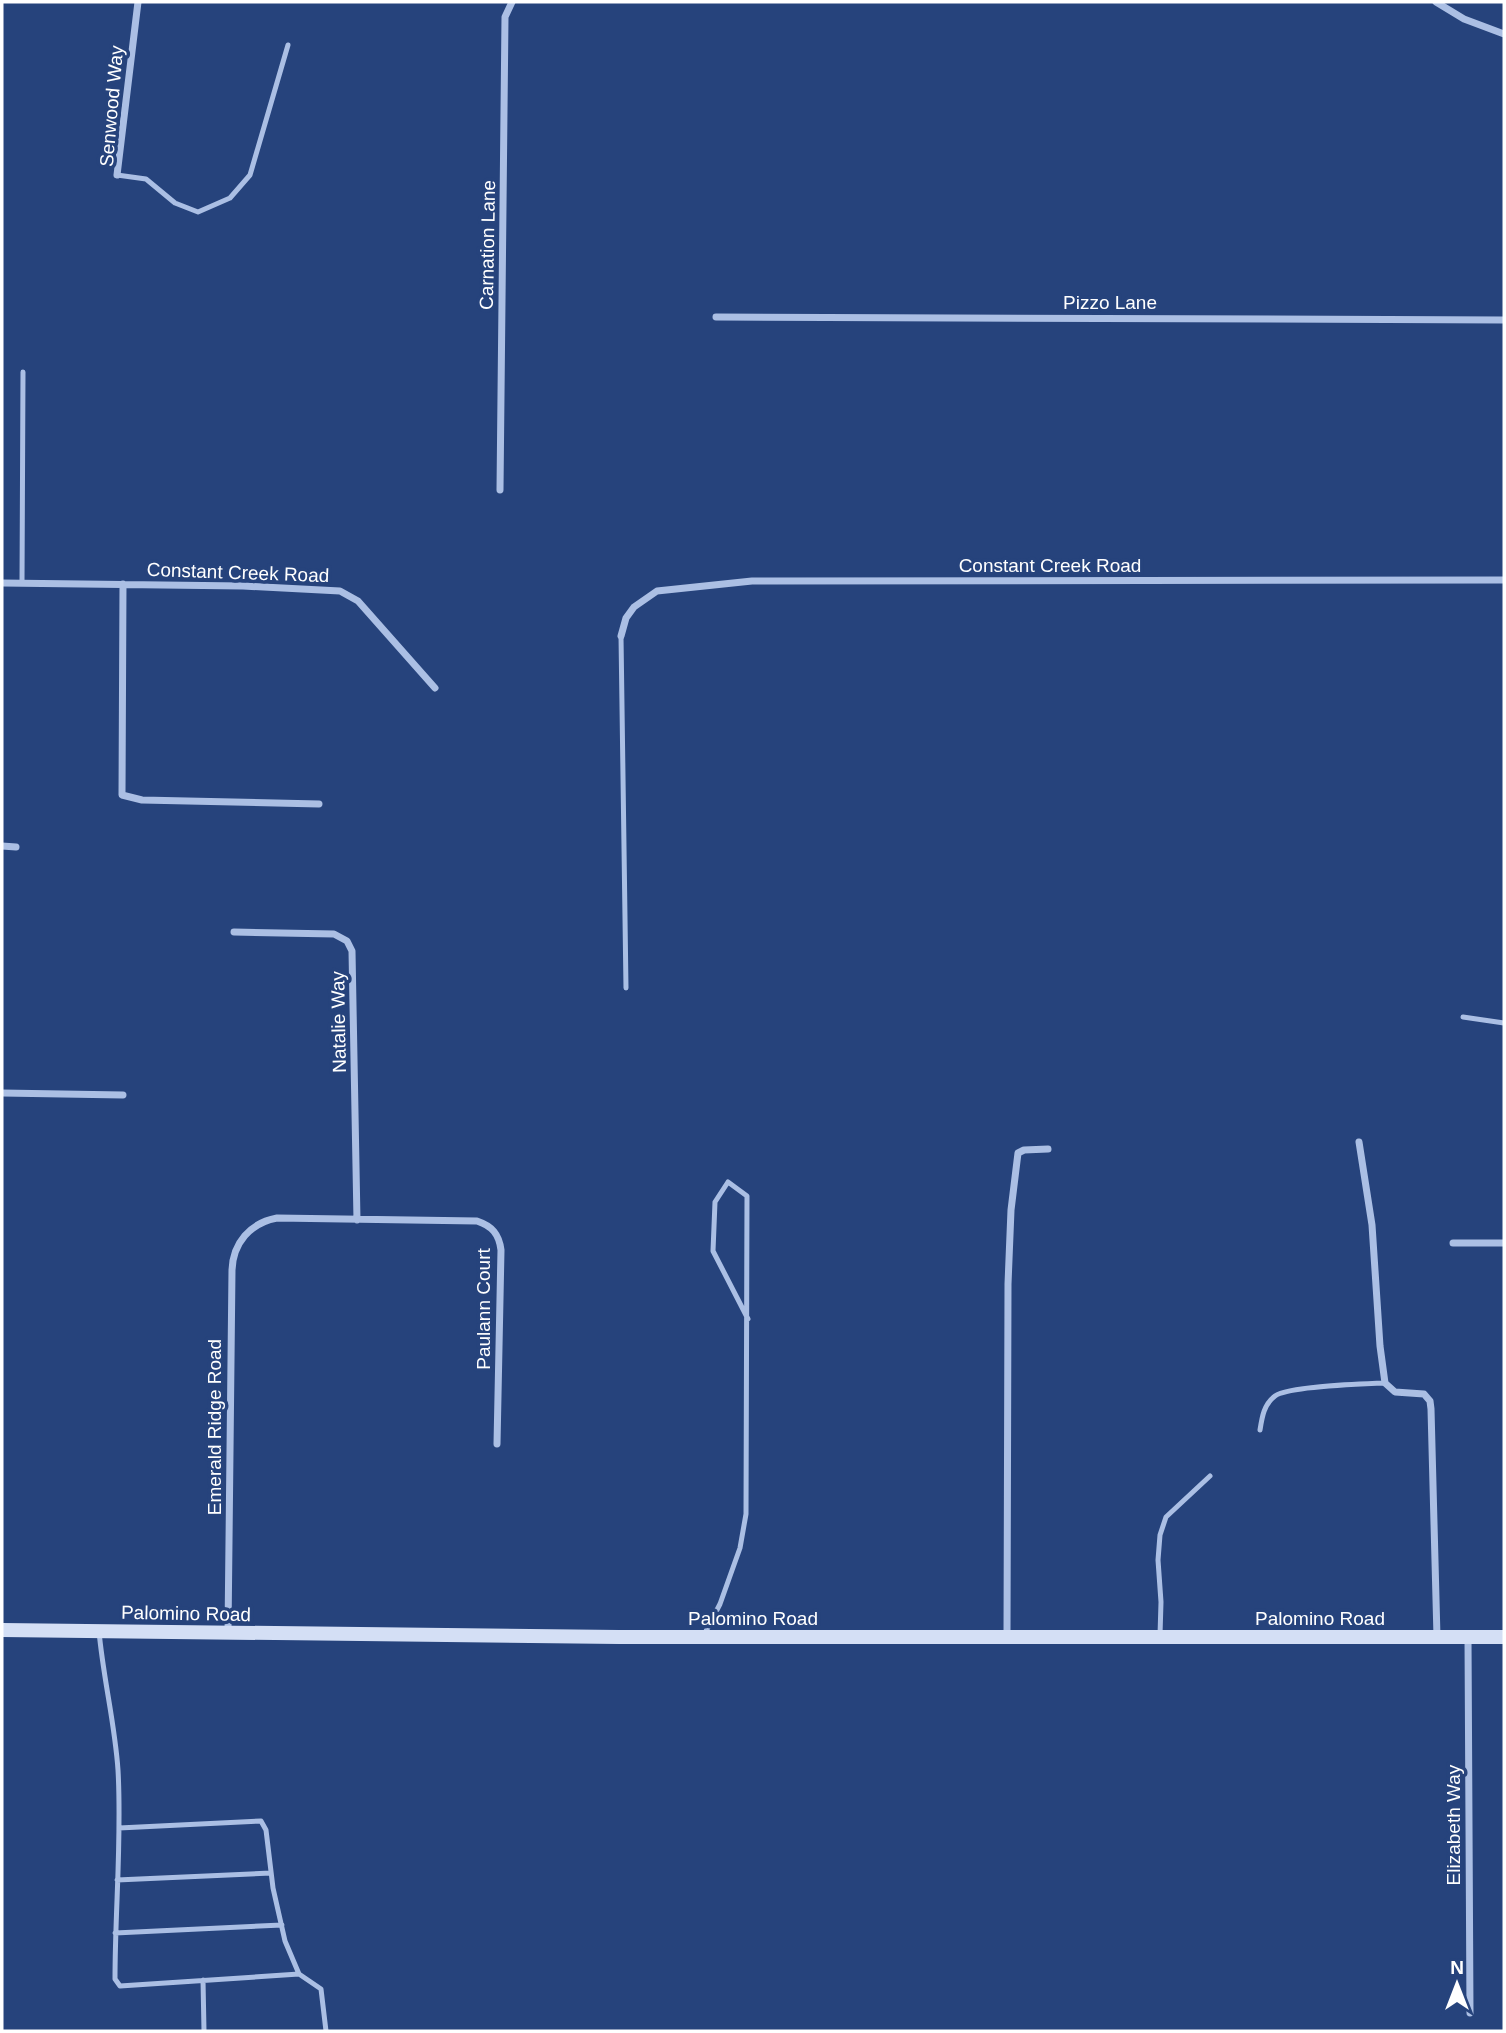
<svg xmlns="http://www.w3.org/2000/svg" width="1506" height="2033" viewBox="0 0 1506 2033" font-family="Helvetica,sans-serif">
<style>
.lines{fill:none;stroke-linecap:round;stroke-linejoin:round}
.lane{stroke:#abbfe4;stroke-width:5}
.street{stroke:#abbfe4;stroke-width:7}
.secondary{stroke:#d4dff5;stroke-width:14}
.labels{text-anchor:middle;stroke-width:7;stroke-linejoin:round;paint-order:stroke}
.street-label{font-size:19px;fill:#fff;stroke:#26437c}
</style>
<rect width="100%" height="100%" fill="#26437c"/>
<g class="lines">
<!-- lane -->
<path class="lane" d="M117 175 146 179 175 203 198 212 230 198 250 175 288 45
M22 583 23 372
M621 636 626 988
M1463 1017 1504 1023
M1260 1430C1262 1417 1264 1404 1275 1396 1289 1386 1364 1384 1385 1383
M99 1631C103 1677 115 1724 118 1770 122 1839 115 1909 115 1979L120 1986 299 1974
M704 1635 720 1604 740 1548 746 1514 747 1196 728 1182 715 1202 713 1251 748 1319
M1160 1635 1161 1602 1158 1560 1160 1535 1166 1517 1210 1476
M119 1828 261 1821 266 1830 273 1888 285 1941 299 1974 321 1989 326 2031
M117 1880 271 1873
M115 1933 282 1925
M203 1980 204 2031"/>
<!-- street -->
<path class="street" d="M1436 2 1464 19 1504 34
M117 175 138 2
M716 317 1504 320
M500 490 505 17 512 2
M2 583 243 586 340 591 358 601 435 688
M123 584 122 795 142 800 319 804
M621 636 626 618 634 607 657 591 752 581 1504 580
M2 846 16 847
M234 932 334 934 347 941 352 951 357 1220
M2 1093 123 1095
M1359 1142 1372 1225 1380 1346 1385 1383 1395 1392 1424 1394 1430 1401 1431 1409 1437 1637
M1453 1243H1504
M228 1632 232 1270C233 1243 250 1223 277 1218L477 1221C492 1226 499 1234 501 1250L497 1444
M1007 1637 1008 1284 1011 1210 1018 1153 1024 1150 1048 1149
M1468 1638 1470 2013"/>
<!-- secondary -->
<path class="secondary" d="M2 1630 619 1637H1504"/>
</g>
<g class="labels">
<!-- street labels -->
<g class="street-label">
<text transform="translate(111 106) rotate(-85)" y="7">Senwood Way</text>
<text transform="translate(487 245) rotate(-89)" y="7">Carnation Lane</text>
<text x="1110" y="309">Pizzo Lane</text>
<text x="1050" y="572">Constant Creek Road</text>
<text transform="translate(238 572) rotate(2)" y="7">Constant Creek Road</text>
<text transform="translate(338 1022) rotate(-91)" y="7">Natalie Way</text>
<text transform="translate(483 1309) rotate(-90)" y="7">Paulann Court</text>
<text transform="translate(214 1427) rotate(-90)" y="7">Emerald Ridge Road</text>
<text transform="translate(186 1613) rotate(1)" y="7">Palomino Road</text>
<text x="753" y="1625">Palomino Road</text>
<text x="1320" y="1625">Palomino Road</text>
<text transform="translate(1453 1825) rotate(-90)" y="7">Elizabeth Way</text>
</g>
</g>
<!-- border -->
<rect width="1506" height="2033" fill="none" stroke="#ffffff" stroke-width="7"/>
<!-- north arrow -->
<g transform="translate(1457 1984)" stroke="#26437c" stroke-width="5" paint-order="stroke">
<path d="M0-5L12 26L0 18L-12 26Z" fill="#ffffff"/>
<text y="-10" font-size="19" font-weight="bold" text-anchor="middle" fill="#ffffff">N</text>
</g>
</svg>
